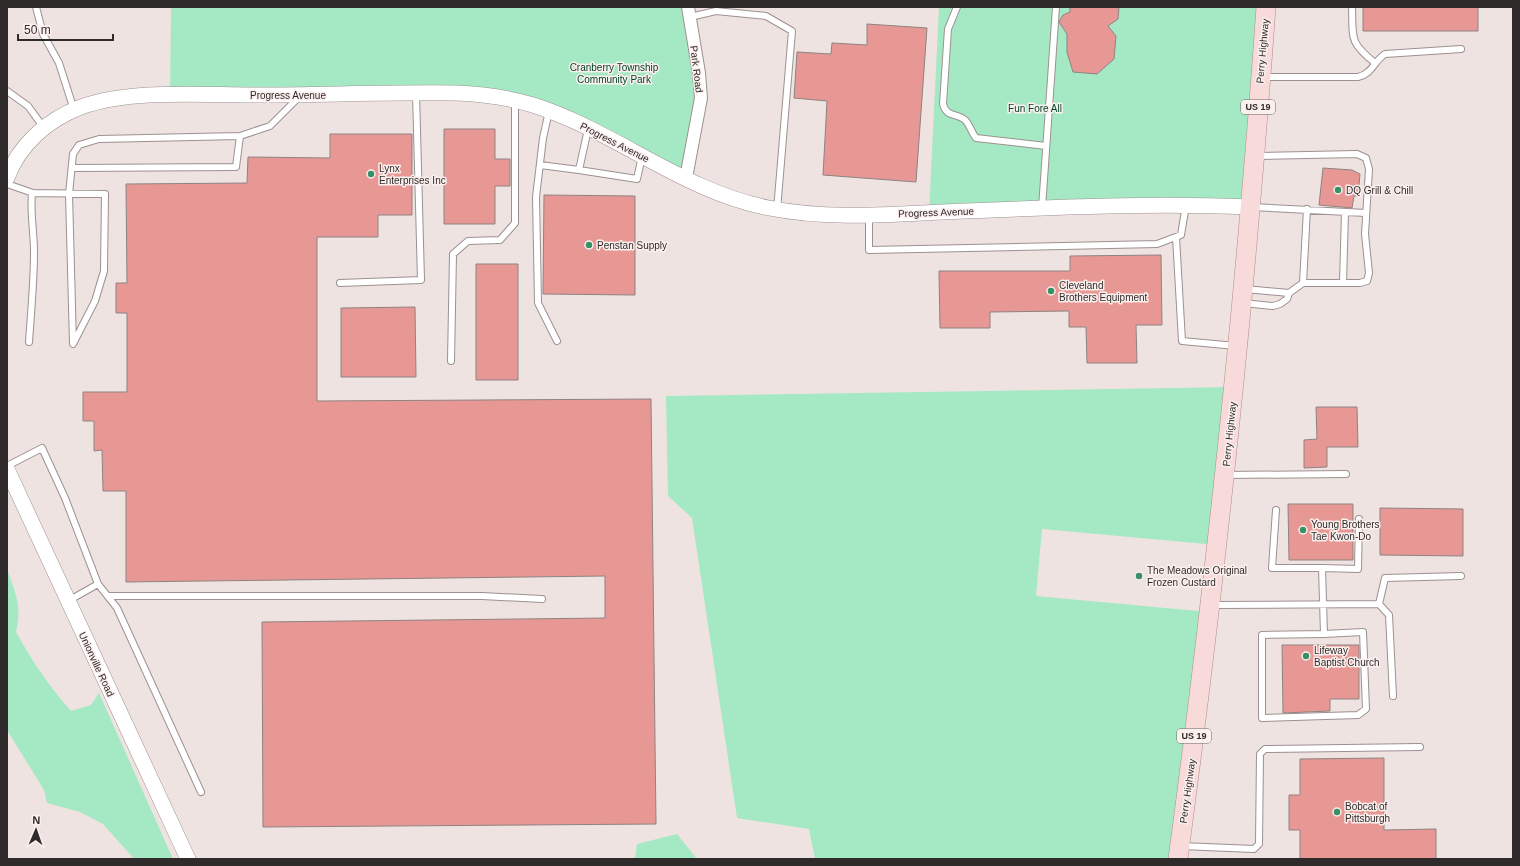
<svg xmlns="http://www.w3.org/2000/svg" width="1520" height="866" viewBox="0 0 1520 866" font-family="Arial,sans-serif">
<style>
.green{fill:#a5e9c4}
.building{fill:#e89894;stroke:#8d8382}
.lines{fill:none;stroke-linecap:round;stroke-linejoin:round}
.service-casing{stroke:#9c9190;stroke-width:8}
.minor-casing{stroke:#9c9190;stroke-width:14}
.tertiary-casing{stroke:#9c9190;stroke-width:16}
.primary-casing{stroke:#ae8d8b;stroke-width:20}
.service{stroke:#fff;stroke-width:6}
.minor{stroke:#fff;stroke-width:12}
.tertiary{stroke:#fff;stroke-width:15}
.primary{stroke:#f7dad9;stroke-width:19}
.poi-dot{fill:#379167;stroke:#fcf0ef;stroke-width:1.5}
.labels{text-anchor:middle;stroke-width:3;stroke-linejoin:round;paint-order:stroke}
.shield{fill:#fcf0ef;stroke:#6c6665;stroke-width:1}
.shield-label{font-size:9px;font-weight:bold;fill:#2f2b2a}
.street-label{font-size:10px;fill:#2f2b2a;stroke:#fcf0ef}
.park-label{font-size:10px;fill:#01442a;stroke:#fcf0ef}
.poi-label{font-size:10px;fill:#2f2b2a;stroke:#fcf0ef;text-anchor:start}
</style>
<rect width="100%" height="100%" fill="#efe3e2"/>
<!-- green -->
<path class="green" d="M171 7H688L699 73 686 178 515 100 170 95Z
M939 7H1266L1250 207 929 212Z
M1234 387 1217 545 1042 529 1036 596 1209 612 1178 859H815L809 829 737 818 692 518 668 496 666 396Z
M7 569C16 595 22 605 16 632 32 661 49 686 71 711L91 705 99 693 173 859H134L103 824 80 812 47 803 44 790 7 730Z
M677 834 697 859H635L637 844Z"/>
<!-- building -->
<path class="building" d="M1070 7H1119L1118 19 1108 26 1116 36 1114 59 1097 74 1073 72 1067 52V34L1059 22 1063 15 1070 12Z
M1363 7H1478V31H1363Z
M867 24 927 28 916 182 823 175 827 101 794 98 797 52 831 54 832 43 867 45Z
M444 129H495V159H510V186H495V224H444Z
M330 134H412V215H378V237H317V401L651 399 656 824 263 827 262 622 605 618V576L126 582V491H103L102 450 94 451V421H83V392H127V313H116V283H127L126 184 247 183 248 157 330 158Z
M1323 168 1352 170 1360 174 1358 196H1354L1352 208 1319 205Z
M544 195 635 196V295L543 294Z
M1161 255 1162 325H1136L1137 363H1087L1086 327H1069V311L990 312V328H940L939 271H1070V256Z
M476 264H518V380H476Z
M415 307 416 377H341V308Z
M1316 407H1357L1358 447H1327V467L1304 468V440L1317 439Z
M1288 504H1353V560H1289Z
M1380 508 1463 509V556L1380 555Z
M1282 645H1359V699H1330V711L1283 713Z
M1384 758V830L1436 829V859H1300V830H1289V795H1300V759Z"/>
<g class="lines">
<!-- service casing -->
<g class="service-casing">
<path id="service" d="M36 7 43 34 59 63 74 110
M957 7 948 29 943 104C947 119 958 112 966 121 970 126 972 133 976 138L1046 146
M1352 7C1353 39 1349 42 1375 63
M690 17 716 11 766 16 792 31 777 210
M1262 77H1358C1372 74 1374 61 1385 54L1461 49
M7 91 28 106 44 128
M549 111 543 138 536 197 538 303 557 341
M540 165 579 170 588 129
M72 168 236 167 240 136
M579 170 637 179 642 156
M7 184 33 193 105 194 104 271 95 301 73 344 69 194 73 154 79 145 99 139 240 136 270 126 299 97
M1252 207 1366 213
M1042 208 1056 7
M869 215V250L1157 244 1181 235 1186 205
M1176 237 1182 341 1236 346
M340 283 421 280 416 93
M1303 283 1307 209
M1343 283 1345 212
M1245 289 1289 293
M1243 303 1273 306 1280 304 1287 299 1289 293 1303 283H1360L1367 281 1369 273 1365 234 1369 169 1366 158 1357 154 1258 156
M29 342C31 312 34 282 34 252 34 232 30 213 32 193
M451 361 453 254 468 241 500 240 515 223V100
M7 466 42 448 65 498 98 584 117 608 201 792
M1226 475 1346 474
M1276 510 1272 568H1322L1324 634 1363 632 1366 709 1358 715 1262 718V635L1324 634
M1322 568 1358 569 1359 519
M108 596H482L542 599
M68 601 98 584
M1379 604 1385 578 1461 576
M1211 605 1379 604 1389 615 1393 696
M1181 846 1254 849 1259 844 1260 754 1265 749 1420 747"/>
</g>
<!-- minor casing -->
<g class="minor-casing">
<path id="minor" d="M686 178 701 98 699 73 688 7"/>
</g>
<!-- tertiary casing -->
<g class="tertiary-casing">
<path id="tertiary" d="M7 178C19 144 49 119 81 107 130 89 201 95 253 95 320 95 388 92 456 93 482 94 507 97 533 105 615 131 684 192 769 208 834 221 901 213 966 211 1061 207 1156 203 1250 207
M7 469 188 859"/>
</g>
<!-- primary casing -->
<g class="primary-casing">
<path id="primary" d="M1178 859C1216 576 1246 292 1266 7"/>
</g>
<!-- service -->
<use href="#service" class="service"/>
<!-- minor -->
<use href="#minor" class="minor"/>
<!-- tertiary -->
<use href="#tertiary" class="tertiary"/>
<!-- primary -->
<use href="#primary" class="primary"/>
</g>
<!-- markers -->
<g class="poi-dot">
<circle cx="371" cy="174" r="4"/>
<circle cx="1338" cy="190" r="4"/>
<circle cx="589" cy="245" r="4"/>
<circle cx="1051" cy="291" r="4"/>
<circle cx="1303" cy="530" r="4"/>
<circle cx="1139" cy="576" r="4"/>
<circle cx="1306" cy="656" r="4"/>
<circle cx="1337" cy="812" r="4"/>
</g>
<g class="labels">
<!-- shield labels -->
<g class="shield">
<rect x="1241" y="100" width="34" height="14" rx="3"/>
<rect x="1177" y="729" width="34" height="14" rx="3"/>
</g>
<g class="shield-label">
<text x="1258" y="110">US 19</text>
<text x="1194" y="739">US 19</text>
</g>
<!-- street labels -->
<g class="street-label">
<text transform="translate(1262 51) rotate(-85)" y="4">Perry Highway</text>
<text transform="translate(697 69) rotate(83)" y="4">Park Road</text>
<text x="288" y="99">Progress Avenue</text>
<text transform="translate(615 142) rotate(27)" y="4">Progress Avenue</text>
<text transform="translate(936 212) rotate(-2)" y="4">Progress Avenue</text>
<text transform="translate(1229 434) rotate(-84)" y="4">Perry Highway</text>
<text transform="translate(97 664) rotate(65)" y="4">Unionville Road</text>
<text transform="translate(1187 791) rotate(-82)" y="4">Perry Highway</text>
</g>
<!-- park labels -->
<g class="park-label">
<text x="614" y="71">Cranberry Township<tspan x="614" dy="12">Community Park</tspan></text>
<text x="1035" y="112">Fun Fore All</text>
</g>
<!-- poi labels -->
<g class="poi-label">
<text x="379" y="172">Lynx<tspan x="379" dy="12">Enterprises Inc</tspan></text>
<text x="1346" y="194">DQ Grill &amp; Chill</text>
<text x="597" y="249">Penstan Supply</text>
<text x="1059" y="289">Cleveland<tspan x="1059" dy="12">Brothers Equipment</tspan></text>
<text x="1311" y="528">Young Brothers<tspan x="1311" dy="12">Tae Kwon-Do</tspan></text>
<text x="1147" y="574">The Meadows Original<tspan x="1147" dy="12">Frozen Custard</tspan></text>
<text x="1314" y="654">Lifeway<tspan x="1314" dy="12">Baptist Church</tspan></text>
<text x="1345" y="810">Bobcat of<tspan x="1345" dy="12">Pittsburgh</tspan></text>
</g>
</g>
<!-- border -->
<rect width="1520" height="866" fill="none" stroke="#2f2b2a" stroke-width="16"/>
<!-- north arrow -->
<g transform="translate(36 830) rotate(2)" stroke="#fcf0ef" stroke-width="3" paint-order="stroke">
<path d="M0-3L7 15L0 10L-7 15Z" fill="#2f2b2a"/>
<text y="-6" font-size="11" font-weight="bold" text-anchor="middle" fill="#2f2b2a">N</text>
</g>
<!-- scale -->
<path d="M18 34v6h95v-6" fill="none" stroke="#2f2b2a" stroke-width="2"/>
<text x="24" y="34" font-size="12" fill="#2f2b2a" stroke="#fcf0ef" stroke-width="3" paint-order="stroke">50 m</text>
</svg>
